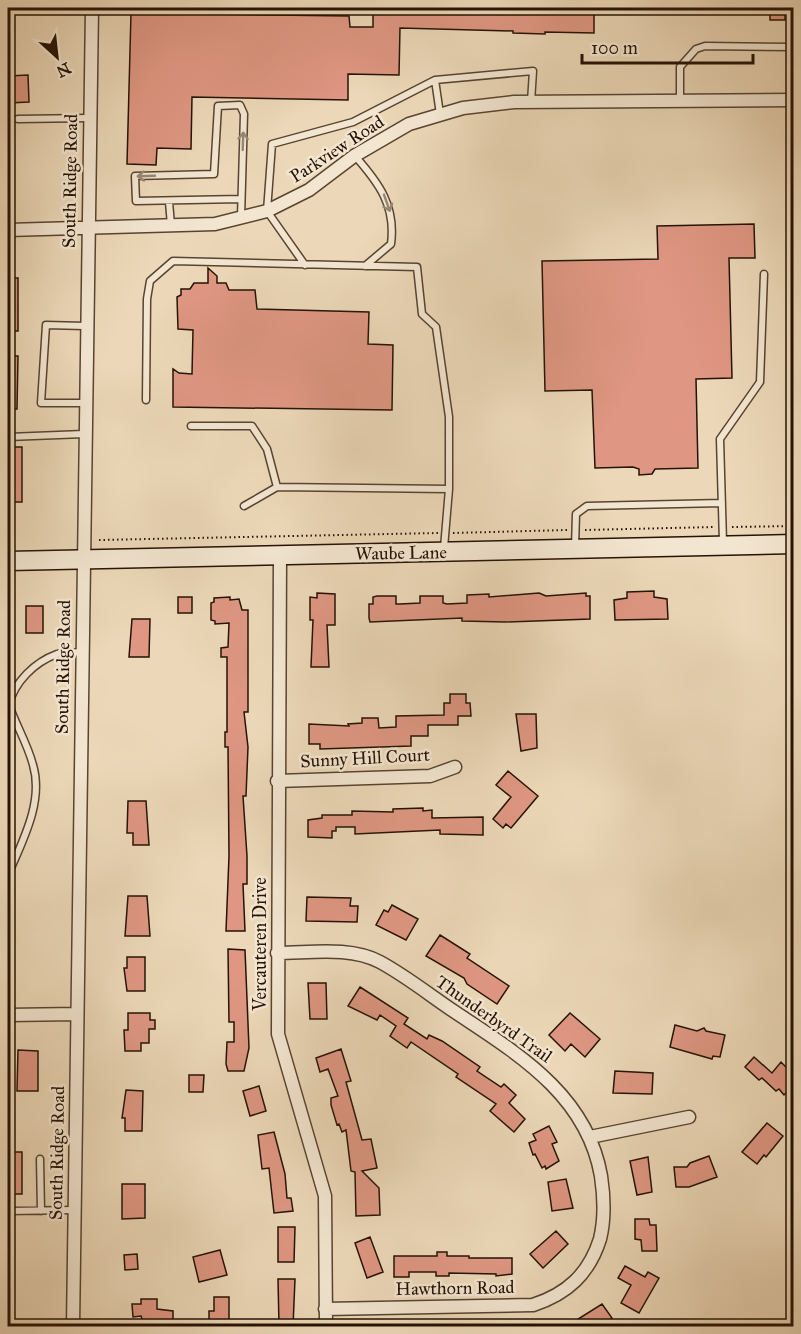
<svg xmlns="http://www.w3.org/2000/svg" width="801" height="1334" viewBox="0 0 801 1334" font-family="'IM FELL Great Primer',serif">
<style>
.building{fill:#df9783;stroke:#251304;stroke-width:1.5}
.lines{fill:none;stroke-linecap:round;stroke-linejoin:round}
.service-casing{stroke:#574431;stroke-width:9}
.minor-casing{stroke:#574431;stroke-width:15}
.secondary-casing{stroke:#251304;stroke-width:21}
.path{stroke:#251304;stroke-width:2;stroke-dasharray:1.5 3;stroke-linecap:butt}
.service{stroke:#f3e6d1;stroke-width:6}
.minor{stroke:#f3e6d1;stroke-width:12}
.secondary{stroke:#f3e6d1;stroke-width:18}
.oneway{stroke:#968775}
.labels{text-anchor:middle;stroke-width:5;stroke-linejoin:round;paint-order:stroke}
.street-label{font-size:18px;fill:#251304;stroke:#f3e6d1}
</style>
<rect width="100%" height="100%" fill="#ecd8b8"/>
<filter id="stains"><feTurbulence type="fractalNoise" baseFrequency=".00333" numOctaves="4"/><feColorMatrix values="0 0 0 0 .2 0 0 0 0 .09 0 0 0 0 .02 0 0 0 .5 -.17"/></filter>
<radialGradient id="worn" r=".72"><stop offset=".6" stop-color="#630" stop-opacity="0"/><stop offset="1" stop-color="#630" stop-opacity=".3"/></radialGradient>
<!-- building -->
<path class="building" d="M373 8H594V33L545 32V34L513 33V31L400 28 399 75 348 74V100L192 97 191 149 157 148 156 165 127 164 131 13 349 16 350 27H373Z
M770 8H785V20H770Z
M28 75 29 102 8 103V76Z
M754 224 755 258H729L732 378 696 379 698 468 655 469 652 474 639 475V469L633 467 595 468 592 390 545 391 542 261 658 259 657 226Z
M208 268 217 276V283H226L229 290H255L257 309 369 312 368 344 393 345 392 410 173 407V369L179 373 192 374 193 330 178 329 177 297 181 295V289H190L194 283H208Z
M8 278H18V331H8Z
M8 356H18L17 409H8Z
M8 447H22V502H8Z
M654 591V597L667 599 668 619 615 620 614 600 627 598V592Z
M317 593 335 594V625H327L329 667H311L313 620H310V597L317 598Z
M539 593 546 596 586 593V596H590V619L505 622 462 621V618L370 622 369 618V604H373V597L377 596H396V604H400L420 603V596H443V603L447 604 467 603V595L489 594V597Z
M178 597H192V613H178Z
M230 597V600L239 599 242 610H248V712H244L248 747 246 796H243L247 856V884H243L245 931H226L229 856 228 747H225V732H227V657H221V648L228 647 229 623 215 624V621L211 620V603L214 602V598Z
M26 606H43V633H26Z
M132 619H150L149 657H129Z
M450 694H466V703H470L471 716H458V725H428V736H411V746L320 749V744H309V724L349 726 348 724 362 723V718H378L379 728 396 727V716L444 715V703H450Z
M516 714H536L537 748 521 751Z
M508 771 538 796 511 828 506 824 503 828 493 819 511 797 496 785Z
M128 801H146L149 845H133V833H127Z
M423 808V811L432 810V818L483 817V835L440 834V830L355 834V827H336V831H332V838L308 837V820L322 818V815H352V811L393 812V809Z
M128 896H147L150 936H125Z
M307 897 351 898 350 906H358L357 922 306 921Z
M392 905 418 919 406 940 376 925 384 910 388 912Z
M440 935 470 954 467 958 509 986 497 1004 467 984 464 978 426 956Z
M228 949 245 950 249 1048 244 1071H228L226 1064 227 1042H234V1022H229Z
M127 957H145V991H127L124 968H127Z
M308 983H326L327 1019H310Z
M360 987 408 1018 404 1024 427 1039 429 1035 442 1041 480 1067 477 1071 501 1087 504 1084 516 1095 509 1103 525 1119 514 1132 490 1111 496 1104 456 1077 458 1074 411 1042 407 1048 390 1036 396 1026 380 1015 377 1020 348 1006Z
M128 1013H150V1020H155V1029H149V1043H141V1051H125L124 1030H128Z
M570 1013 600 1039 585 1057 571 1044 565 1051 549 1035Z
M675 1025 697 1031 704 1028 706 1031 725 1035 720 1057 713 1056 712 1059 670 1047Z
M341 1049 351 1081 346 1082 362 1140 371 1139 377 1168 362 1171 379 1188 380 1215 356 1216 355 1172 351 1171 346 1130 342 1132 339 1124 337 1125 331 1105V1098L338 1096 328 1069 320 1072 316 1058Z
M18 1050 38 1051V1091H17Z
M754 1057 772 1073 781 1062 793 1074 790 1077 794 1085 784 1095 779 1089 776 1091 762 1078 759 1080 745 1067Z
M615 1071 653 1073 652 1094 613 1093Z
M189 1075H204L203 1092H189Z
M259 1086 266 1111 250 1116 243 1091Z
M126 1090 143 1091 142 1131H125V1118H122Z
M767 1123 783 1136 766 1157 764 1155 757 1164 742 1152Z
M549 1126 557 1142 552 1144 559 1161 546 1169 545 1166 542 1168 535 1154 533 1155 529 1143 536 1140 533 1134Z
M274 1132 285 1174 287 1198H291L293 1211 274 1213 269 1168 262 1169 258 1135Z
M8 1152H22V1194H8Z
M709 1156 717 1177 689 1187H676L674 1167H687L690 1163Z
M648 1157 652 1192 637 1195 630 1161Z
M566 1179 573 1208 552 1211 548 1182Z
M122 1184H145V1218L122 1219Z
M635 1219H649L650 1225H656L657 1251H642L641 1240 635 1239Z
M278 1227H295L294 1262H278Z
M556 1231 568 1244 543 1268 530 1254Z
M370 1237 383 1272 367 1278 355 1243Z
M220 1250 227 1275 199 1282 193 1257Z
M437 1252H447V1256H469V1258H512V1274L496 1276V1274L449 1273V1276H436V1272H409V1277H394V1256H437Z
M137 1254 138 1269 125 1270 124 1255Z
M625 1266 645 1277 648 1272 659 1278 639 1313 621 1303 631 1285 618 1278Z
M278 1279H295L293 1326H279Z
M214 1297H229V1322L209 1321V1311H214Z
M141 1299H157V1309L173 1311V1323L144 1324 141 1316 133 1317 132 1304H141Z
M602 1304 612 1318 600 1326H567Z"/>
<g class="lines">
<!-- service casing -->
<g class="service-casing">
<path id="service" d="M435 80 440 114
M680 101V67L696 49 705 46 794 47
M18 119 89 118
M355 156C379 183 396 206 391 244L365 266
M169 202 171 225
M241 217 244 114 240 105 218 106 214 174 135 176 136 201 241 199
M305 265 267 211 272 144 353 122 435 80 533 71 531 102
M146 400 147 299 150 281 173 261 417 267 422 314 436 327 449 417V489L444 548
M84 403H41L46 325 85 326
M191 426H252L267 449 277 487
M8 437 84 434
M244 506 277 487 449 489
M723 542 720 439 760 382 764 274
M575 547 576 514 587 506 722 503
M8 875C22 842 44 802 33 765 28 745 16 725 9 705 14 682 35 662 57 654 64 652 74 653 81 652
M40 1159 41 1211
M8 1211 74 1210"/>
</g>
<!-- minor casing -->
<g class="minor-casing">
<path id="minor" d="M8 230 215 224 267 211 309 190 354 156 409 124 463 108 514 102 794 100
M280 555 278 1034 325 1196 326 1326
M277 781 430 776 455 767
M277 953C310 953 350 946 380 962 406 976 431 996 455 1012 518 1054 587 1095 601 1176 604 1196 605 1219 600 1239 589 1274 567 1294 533 1305L325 1309
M8 1015 77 1014
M590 1137 689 1117
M73 1326 92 8"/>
</g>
<!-- secondary casing -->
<g class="secondary-casing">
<path id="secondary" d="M8 561 794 544"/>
</g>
<!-- path -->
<path class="path" d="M732 527 794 526
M585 530 714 527
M453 533 567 530
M99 540 438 533"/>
<!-- service -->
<use href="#service" class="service"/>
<!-- minor -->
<use href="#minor" class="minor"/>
<!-- secondary -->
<use href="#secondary" class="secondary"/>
</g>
<!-- one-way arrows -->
<defs><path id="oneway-shaft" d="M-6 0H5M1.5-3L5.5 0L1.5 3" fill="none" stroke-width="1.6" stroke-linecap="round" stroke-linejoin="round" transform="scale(1.5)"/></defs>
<g class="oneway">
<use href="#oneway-shaft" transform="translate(243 141) rotate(-88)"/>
<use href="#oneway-shaft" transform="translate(146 176) rotate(178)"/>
<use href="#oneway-shaft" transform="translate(387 203) rotate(70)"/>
</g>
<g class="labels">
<!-- street labels -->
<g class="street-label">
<text transform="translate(337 149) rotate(-33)" y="6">Parkview Road</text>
<text transform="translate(70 181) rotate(-89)" y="6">South Ridge Road</text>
<text transform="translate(401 553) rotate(-1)" y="6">Waube Lane</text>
<text transform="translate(63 667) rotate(-89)" y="6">South Ridge Road</text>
<text transform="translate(365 758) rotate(-3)" y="6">Sunny Hill Court</text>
<text transform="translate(260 944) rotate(-90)" y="6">Vercauteren Drive</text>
<text transform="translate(494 1019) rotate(35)" y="6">Thunderbyrd Trail</text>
<text transform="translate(57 1153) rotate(-89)" y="6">South Ridge Road</text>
<text transform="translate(455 1288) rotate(-1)" y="6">Hawthorn Road</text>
</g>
</g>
<!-- margin -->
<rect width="801" height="1334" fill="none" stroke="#ecd8b8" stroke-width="30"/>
<rect x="9" y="9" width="783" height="1316" fill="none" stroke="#251304" stroke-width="3"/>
<rect x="15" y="15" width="771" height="1304" fill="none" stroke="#251304" stroke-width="1.5"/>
<!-- north arrow -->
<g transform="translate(57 57) rotate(153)" stroke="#f3e6d1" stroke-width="4.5" paint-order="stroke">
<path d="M0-4.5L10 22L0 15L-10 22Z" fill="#251304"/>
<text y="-9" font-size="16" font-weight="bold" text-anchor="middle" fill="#251304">N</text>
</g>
<!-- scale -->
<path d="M582 54v9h171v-9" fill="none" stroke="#251304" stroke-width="3"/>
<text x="591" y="54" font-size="18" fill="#251304" stroke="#f3e6d1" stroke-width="4.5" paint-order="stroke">100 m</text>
<rect width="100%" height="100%" filter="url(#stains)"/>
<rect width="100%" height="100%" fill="url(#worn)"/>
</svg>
